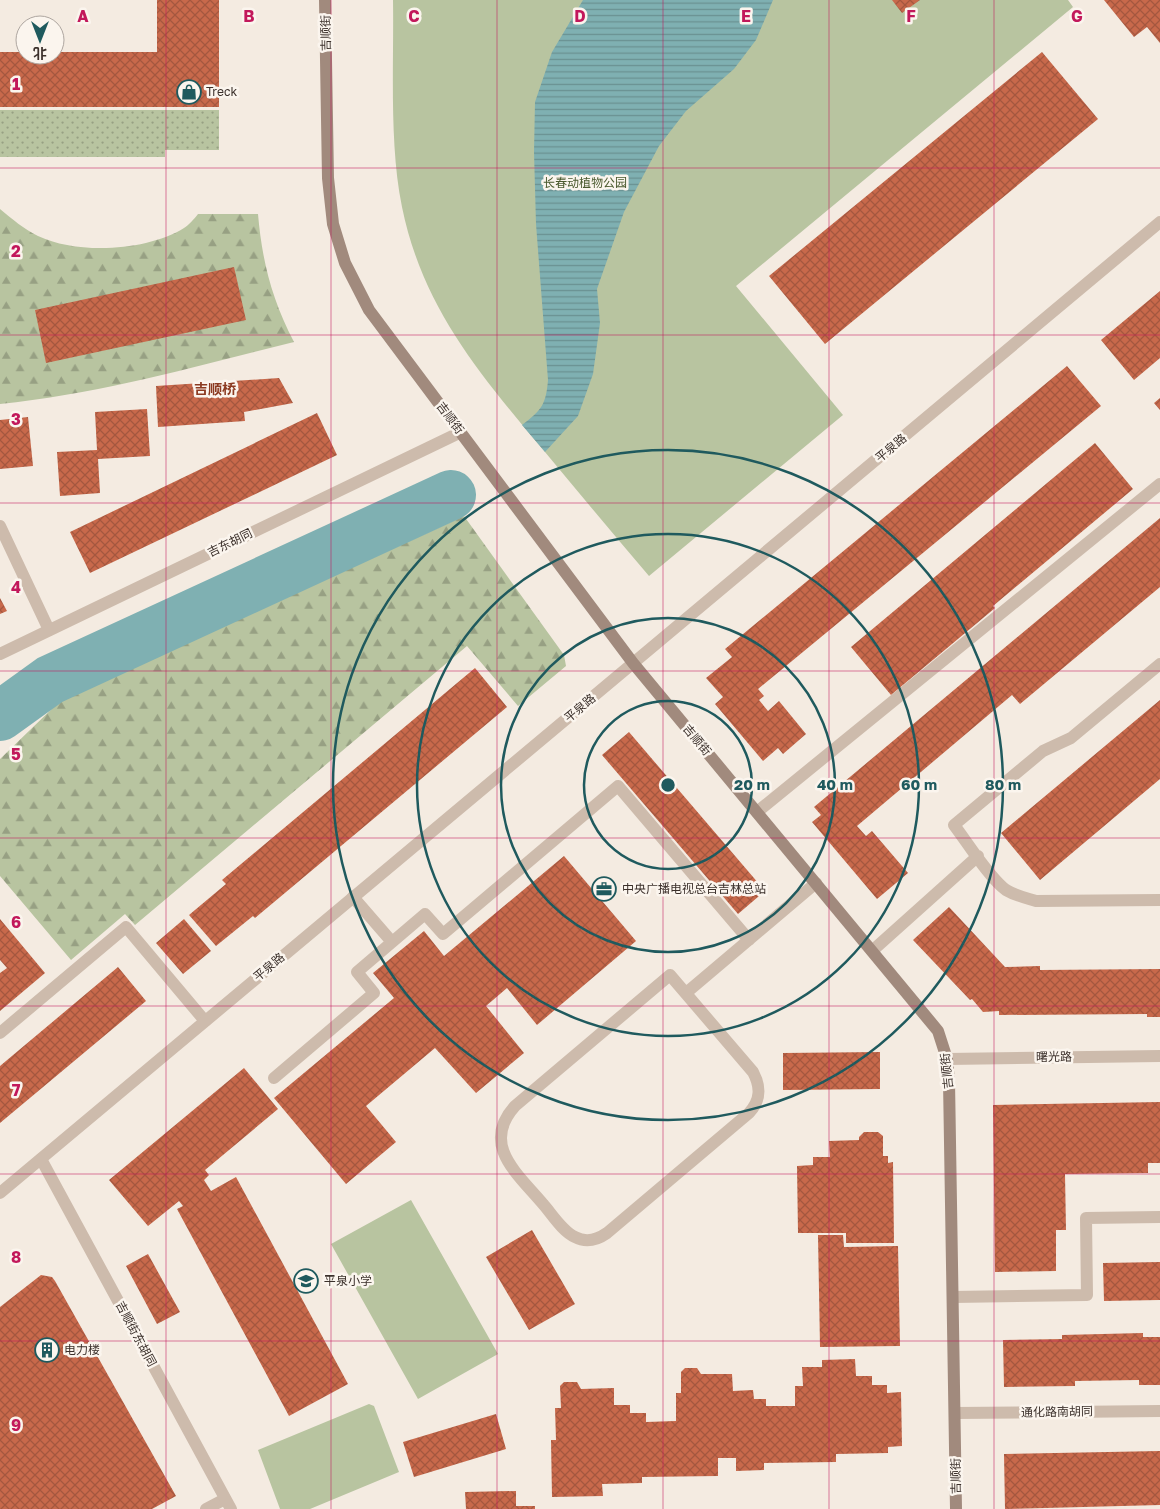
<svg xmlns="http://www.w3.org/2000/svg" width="1160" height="1509" viewBox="0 0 1160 1509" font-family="'Golos Text','Noto Sans SC',sans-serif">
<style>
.grass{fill:url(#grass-dots)}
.forest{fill:url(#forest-firs)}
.green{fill:#b8c4a0}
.water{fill:url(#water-rules)}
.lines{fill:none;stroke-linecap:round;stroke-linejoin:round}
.river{stroke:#7fb0b2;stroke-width:50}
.building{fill:url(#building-cross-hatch)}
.service{stroke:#cdbbac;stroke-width:12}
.minor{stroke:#cdbbac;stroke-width:12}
.tertiary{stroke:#cdbbac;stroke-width:12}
.secondary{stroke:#a18a7d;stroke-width:12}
.grid{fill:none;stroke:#c2185b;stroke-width:1;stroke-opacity:0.55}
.ring{fill:none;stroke:#1f5a5e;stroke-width:2.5}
.labels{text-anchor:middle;stroke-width:5;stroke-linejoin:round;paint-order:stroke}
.street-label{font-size:12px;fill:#3b302b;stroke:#fbf5ee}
.poi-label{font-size:12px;fill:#3b302b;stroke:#fbf5ee;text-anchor:start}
.park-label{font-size:12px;fill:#4a5a2e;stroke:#fbf5ee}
.neighbourhood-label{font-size:14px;font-weight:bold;fill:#8c3b22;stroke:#fbf5ee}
.grid-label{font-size:16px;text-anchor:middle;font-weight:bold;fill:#c2185b;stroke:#fbf5ee;stroke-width:5;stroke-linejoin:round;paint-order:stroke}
.centre{fill:#1f5a5e;stroke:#fbf5ee;stroke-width:2.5}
.ring-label{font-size:15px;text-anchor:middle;font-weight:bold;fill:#1f5a5e;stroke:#fbf5ee;stroke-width:5;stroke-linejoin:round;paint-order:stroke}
</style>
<defs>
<pattern id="grass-dots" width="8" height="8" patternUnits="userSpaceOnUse" patternTransform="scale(1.25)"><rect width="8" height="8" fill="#b8c4a0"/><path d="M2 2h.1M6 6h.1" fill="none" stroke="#97a083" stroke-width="1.8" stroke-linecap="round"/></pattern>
<pattern id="forest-firs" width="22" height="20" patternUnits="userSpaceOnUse" patternTransform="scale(1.25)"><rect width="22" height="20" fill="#b8c4a0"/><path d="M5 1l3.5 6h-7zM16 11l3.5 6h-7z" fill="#97a083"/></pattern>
<pattern id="water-rules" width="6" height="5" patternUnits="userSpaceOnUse" patternTransform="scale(1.25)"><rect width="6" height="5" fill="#7fb0b2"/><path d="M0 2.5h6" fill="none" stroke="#699091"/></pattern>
<pattern id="building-cross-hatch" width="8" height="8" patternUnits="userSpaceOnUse" patternTransform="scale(1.25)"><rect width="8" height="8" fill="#c8694b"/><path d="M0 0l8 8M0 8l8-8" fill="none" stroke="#a4573f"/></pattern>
</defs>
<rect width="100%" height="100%" fill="#f4ebe1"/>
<!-- grass -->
<path class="grass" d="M0 110H219V150H165V157H0Z"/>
<!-- forest -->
<path class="forest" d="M0 209C12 219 24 229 38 236 78 255 147 251 184 228 189 225 194 219 198 214H258C262 261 272 300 294 342 197 366 100 394 0 404Z
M464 516 564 655 566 666 518 706 467 646 135 925 125 914 71 960 0 876V759L60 701Z"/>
<!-- green -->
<path class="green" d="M393 0H1068L1073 7 736 286 843 415 649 576C612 533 576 489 540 446 477 371 422 305 402 207 389 143 394 66 393 0Z
M411 1200 498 1354 418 1399 331 1244Z
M369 1404 374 1406 399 1472 310 1509H280L258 1450Z"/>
<!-- water -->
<path class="water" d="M583 0H773L756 40 734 69 686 111 659 146 624 212 597 289 600 323 593 374 578 416 545 452 522 425C542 410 546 404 548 380L536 224 534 152 535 102 552 52Z"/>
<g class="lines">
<!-- river -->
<path class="river" d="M0 716 50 680 451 495"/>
</g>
<!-- building -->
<path class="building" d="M157 0H219V107H0V52H25V55H55V52H157Z
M892 0H920L902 13Z
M1104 0H1160V43L1147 27 1134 37Z
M1042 52 1098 119 825 344 769 276Z
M234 267 246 320 46 363 35 310Z
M1160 291V358L1134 380 1101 340Z
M1067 366 1101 406 758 689 764 696 759 700 768 711 779 701 806 734 783 754 778 748 763 761 715 704 723 697 706 678 732 657 725 649Z
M279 378 293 403 244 412 245 421 158 427 156 386Z
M1160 398V410L1154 403Z
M147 409 150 456 98 459 100 493 60 496 57 452 97 450 95 412Z
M317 413 337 455 90 573 70 532Z
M28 417 33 466 0 469V420Z
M1095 443 1133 489 993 606 995 608 891 695 851 647Z
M1160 518V587L1020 704 1012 695 857 826 866 836 872 831 908 873 877 899 812 822 821 815 814 807Z
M0 598 7 611 0 614Z
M475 668 507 707 255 918 253 916 216 946 189 915 226 884 222 880Z
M1160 700V779L1040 880 1001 833Z
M629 732 765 891 738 914 602 755Z
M564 856 636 941 537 1025 507 988 486 1006 524 1053 476 1093 435 1048 366 1106 396 1142 346 1184 274 1098 394 998 373 973 424 931 444 956Z
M949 907 1005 967 1040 966V970L1160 969V1017H1147V1014L999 1015V1011L983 1012 972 999 970 1000 913 940Z
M0 919 45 973 0 1011V973L7 968 0 960Z
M184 919 211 951 183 974 156 943Z
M118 967 146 1001 0 1123V1066Z
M880 1052V1089L783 1090V1053Z
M244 1068 278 1109 205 1170 209 1175 204 1180 211 1191 236 1177 348 1384 289 1416 177 1209 183 1206 179 1201 148 1226 109 1180Z
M1160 1102V1163H1148V1173L1065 1174 1066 1230H1056V1271L995 1272 993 1105Z
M864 1132H878L883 1136V1156H888V1163L893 1162 894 1243H846V1233H798L797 1166 813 1165V1157H830L829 1141 859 1140V1137Z
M532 1230 575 1304 529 1330 486 1257Z
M818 1235H843L844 1247 898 1246 900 1346 820 1347Z
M148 1254 180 1312 157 1324 126 1266Z
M1160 1262V1300L1104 1301 1103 1263Z
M41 1275 52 1277 55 1281 176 1496 152 1509H0V1307Z
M1143 1333V1337H1160V1385H1139V1380L1075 1381V1386L1004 1387 1003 1340 1062 1339V1335Z
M855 1359 856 1376H872V1385H887V1393L901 1392 902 1446 888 1447V1453L836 1454V1462L764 1463V1470L736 1471V1458H718V1476L642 1477V1483L602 1484 603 1496 552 1497 551 1440H556L555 1408H561L560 1386 564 1382H577L581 1389 614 1388V1405H630V1413H646V1422L676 1421V1393H681V1372L685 1368H697L701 1374H732L733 1391 753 1390 754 1399H766V1406H795V1386H803L802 1367H822V1360Z
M496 1414 506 1449 414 1477 403 1442Z
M1160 1451V1505L1005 1509 1004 1454Z
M516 1491V1506H535V1509H466L465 1492Z"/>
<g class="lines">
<!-- service -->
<path class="service" d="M0 526 49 630
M1160 664 1071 738 1043 751 954 825C967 842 990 879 1006 890 1016 896 1026 898 1036 901L1160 900
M757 812 1160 484
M353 897 392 942
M872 951 978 856
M670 975 753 1072C761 1087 761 1100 749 1113L607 1233C597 1240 586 1243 575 1237 562 1231 552 1214 543 1204 518 1174 480 1145 515 1106Z
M686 993 816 883
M0 1033 126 927 205 1021
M274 1078 374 993 357 972 425 914 443 934 618 786 749 940
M953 1297 1087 1295 1086 1218 1160 1217
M206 1509 225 1499"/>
<!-- minor -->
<path class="minor" d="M0 654 461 432
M41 1159 231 1509
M955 1413 1160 1411"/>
<!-- tertiary -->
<path class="tertiary" d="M947 1059 1160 1056
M0 1193 1160 222"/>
<!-- secondary -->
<path class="secondary" d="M325 0 328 178 333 224 345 263 369 310 633 663 938 1031 947 1059 949 1081 956 1509"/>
</g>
<!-- grid -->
<path class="grid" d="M166 0V1509M331 0V1509M497 0V1509M663 0V1509M829 0V1509M994 0V1509M0 168H1160M0 335H1160M0 503H1160M0 671H1160M0 838H1160M0 1006H1160M0 1174H1160M0 1341H1160"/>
<!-- distance rings -->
<g class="ring">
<circle cx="668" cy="785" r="84"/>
<circle cx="668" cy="785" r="167"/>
<circle cx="668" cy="785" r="251"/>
<circle cx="668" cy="785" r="335"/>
</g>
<!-- icons -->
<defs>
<g id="shop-ring" transform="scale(1.25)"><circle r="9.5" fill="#fbf5ee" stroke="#1f5a5e" stroke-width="1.5"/><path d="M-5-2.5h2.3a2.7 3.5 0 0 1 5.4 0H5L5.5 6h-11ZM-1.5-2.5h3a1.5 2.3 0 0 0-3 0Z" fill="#1f5a5e"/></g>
<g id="office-ring" transform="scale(1.25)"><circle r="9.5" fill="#fbf5ee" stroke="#1f5a5e" stroke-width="1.5"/><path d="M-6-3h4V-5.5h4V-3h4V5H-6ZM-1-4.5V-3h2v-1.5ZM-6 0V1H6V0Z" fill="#1f5a5e"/></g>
<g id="school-ring" transform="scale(1.25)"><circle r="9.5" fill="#fbf5ee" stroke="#1f5a5e" stroke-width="1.5"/><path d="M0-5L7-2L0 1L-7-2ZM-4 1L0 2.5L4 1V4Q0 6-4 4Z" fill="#1f5a5e"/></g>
<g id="building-ring" transform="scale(1.25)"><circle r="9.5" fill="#fbf5ee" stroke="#1f5a5e" stroke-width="1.5"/><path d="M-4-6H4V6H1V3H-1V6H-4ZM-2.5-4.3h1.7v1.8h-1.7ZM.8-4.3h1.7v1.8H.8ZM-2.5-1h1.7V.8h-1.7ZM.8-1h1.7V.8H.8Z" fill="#1f5a5e"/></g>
</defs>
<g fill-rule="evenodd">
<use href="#shop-ring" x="189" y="92"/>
<use href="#office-ring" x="604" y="889"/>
<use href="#school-ring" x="306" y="1281"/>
<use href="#building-ring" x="47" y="1350"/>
</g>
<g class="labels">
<!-- street labels -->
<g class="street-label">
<text transform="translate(326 33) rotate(-91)" y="4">吉顺街</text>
<text transform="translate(450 418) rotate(53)" y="4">吉顺街</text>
<text transform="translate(891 448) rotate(-40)" y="4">平泉路</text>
<text transform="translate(230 543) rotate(-26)" y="4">吉东胡同</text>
<text transform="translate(580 708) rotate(-40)" y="4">平泉路</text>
<text transform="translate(697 740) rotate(50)" y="4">吉顺街</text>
<text transform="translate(269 967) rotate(-40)" y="4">平泉路</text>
<text transform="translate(1054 1057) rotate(-1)" y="4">曙光路</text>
<text transform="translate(947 1071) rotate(-96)" y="4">吉顺街</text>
<text transform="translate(136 1334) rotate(62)" y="4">吉顺街东胡同</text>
<text transform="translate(1057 1412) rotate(-1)" y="4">通化路南胡同</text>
<text transform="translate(956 1476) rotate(-91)" y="4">吉顺街</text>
</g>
<!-- poi labels -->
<g class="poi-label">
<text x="206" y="96">Treck</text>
<text x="622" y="893">中央广播电视总台吉林总站</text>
<text x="324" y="1285">平泉小学</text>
<text x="64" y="1354">电力楼</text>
</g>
<!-- park labels -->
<g class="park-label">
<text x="585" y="187">长春动植物公园</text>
</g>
<!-- neighbourhood labels -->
<g class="neighbourhood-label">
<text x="215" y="394">吉顺桥</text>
</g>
</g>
<g class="grid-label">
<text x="83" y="22">A</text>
<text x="249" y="22">B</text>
<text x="414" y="22">C</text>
<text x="580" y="22">D</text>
<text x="746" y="22">E</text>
<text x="911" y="22">F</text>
<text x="1077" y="22">G</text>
<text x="16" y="90">1</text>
<text x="16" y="257">2</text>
<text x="16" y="425">3</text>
<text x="16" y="593">4</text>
<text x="16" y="760">5</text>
<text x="16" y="928">6</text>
<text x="16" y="1096">7</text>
<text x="16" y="1263">8</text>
<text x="16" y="1431">9</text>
</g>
<circle cx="668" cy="785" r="8" class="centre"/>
<g class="ring-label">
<text x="752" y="790">20 m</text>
<text x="835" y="790">40 m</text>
<text x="919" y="790">60 m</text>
<text x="1003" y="790">80 m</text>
</g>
<!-- north arrow -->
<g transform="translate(40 40) rotate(180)"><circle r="24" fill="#fbf5ee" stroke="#aea6a0"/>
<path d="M0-4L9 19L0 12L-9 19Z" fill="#1f5a5e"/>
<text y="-8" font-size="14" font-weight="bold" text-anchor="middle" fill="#3b302b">北</text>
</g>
</svg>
